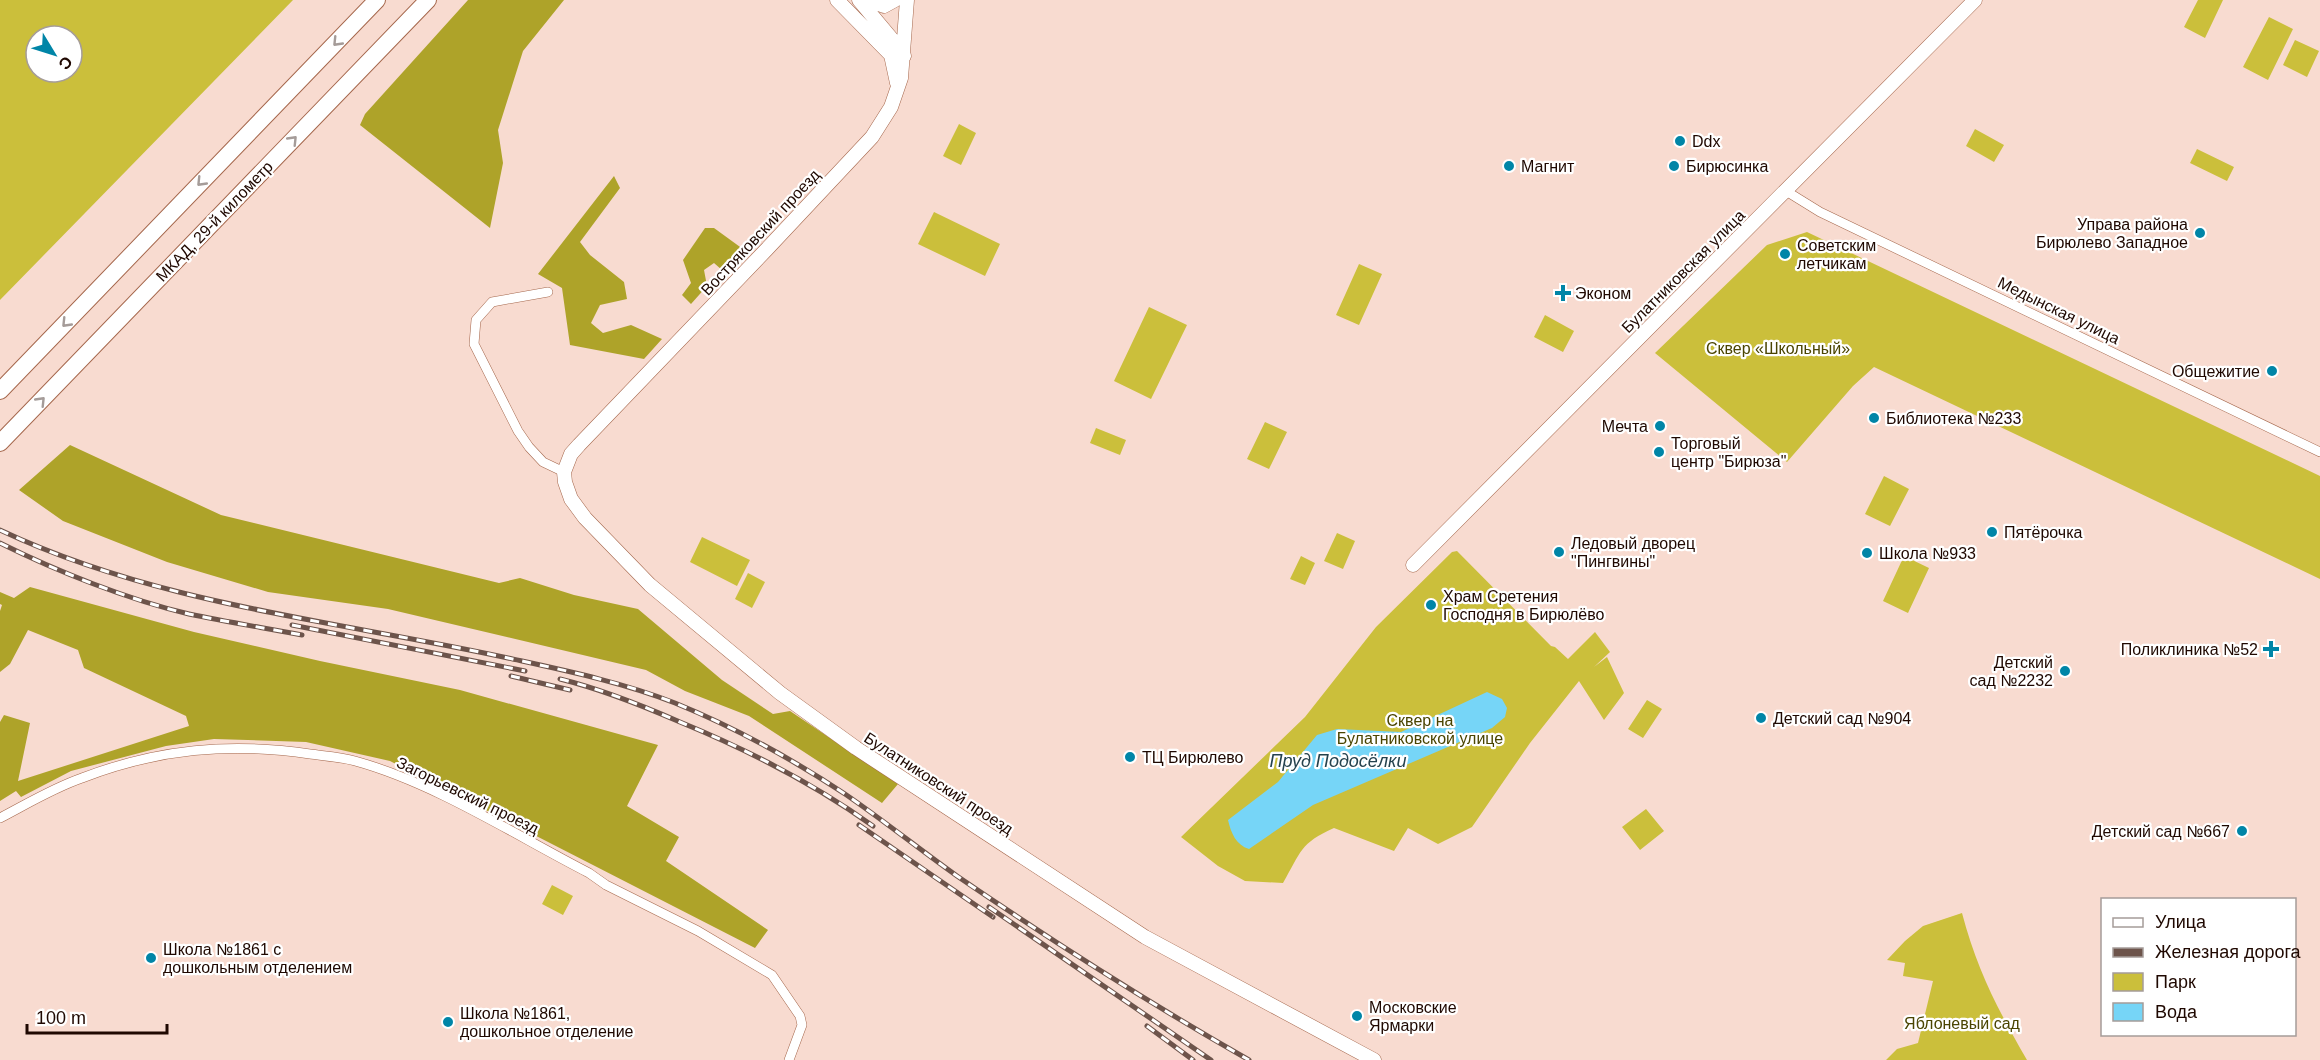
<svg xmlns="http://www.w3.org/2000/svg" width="2320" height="1060" viewBox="0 0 2320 1060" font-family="Arial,sans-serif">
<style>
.green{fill:#cbbf3b;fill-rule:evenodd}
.forest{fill:#aea329}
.water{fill:#76d5f7}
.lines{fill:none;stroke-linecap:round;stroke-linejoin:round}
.street-casing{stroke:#a5674c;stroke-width:10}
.secondary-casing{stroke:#a5674c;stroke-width:15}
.highway-casing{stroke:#a5674c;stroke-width:18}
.street{stroke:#fff;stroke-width:9}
.secondary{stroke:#fff;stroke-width:14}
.highway{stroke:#fff;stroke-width:16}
.rail-casing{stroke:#6d544b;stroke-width:5}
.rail{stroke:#fff;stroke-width:3;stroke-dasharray:9;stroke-linecap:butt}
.oneway{stroke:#a59c99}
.poi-dot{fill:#0085a7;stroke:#fff;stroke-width:2}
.labels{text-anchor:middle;stroke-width:4.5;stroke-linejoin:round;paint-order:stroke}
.poi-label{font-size:16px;fill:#1f0801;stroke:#fff;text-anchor:start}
.street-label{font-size:16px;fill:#1f0801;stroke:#fff}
.park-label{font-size:16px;fill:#4a4401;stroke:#fff}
.water-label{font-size:18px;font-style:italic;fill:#25424d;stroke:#fff}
</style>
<rect width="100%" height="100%" fill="#f8dbd0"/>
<!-- green -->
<path class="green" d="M0 0H293L0 300ZM36 36H72V72H36Z
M2198 0H2223L2205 38 2184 27Z
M2269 17 2293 29 2268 80 2243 67Z
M2295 40 2319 51 2307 77 2283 65Z
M959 124 976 133 961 165 943 156Z
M1975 129 2004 145 1994 162 1966 146Z
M2197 149 2234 167 2227 181 2190 163Z
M934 212 1000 244 985 276 918 244Z
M1807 232 2320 476V579L1874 367 1853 386 1787 462 1655 353 1767 245Z
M1359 264 1382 274 1359 325 1336 315Z
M1149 307 1187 325 1151 399 1114 381Z
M1545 315 1574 331 1563 352 1534 337Z
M1265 422 1287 432 1269 469 1247 459Z
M1096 428 1126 440 1120 455 1090 443Z
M1884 476 1909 489 1890 526 1865 514Z
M1337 533 1355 541 1343 569 1324 561Z
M702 537 750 560 737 586 690 562Z
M1457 551 1551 646 1555 647 1568 659 1595 632 1610 652 1594 667 1607 657 1624 693 1604 720 1579 681 1530 743 1472 827 1438 844 1408 828 1394 851 1334 828C1300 843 1301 852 1283 883L1245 881 1218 866 1181 837 1305 717 1376 627 1452 552Z
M1301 556 1315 563 1305 585 1290 579Z
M1904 556 1929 568 1908 613 1883 601Z
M748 573 765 582 752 608 735 599Z
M1647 700 1662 709 1643 738 1628 729Z
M1646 809 1664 831 1640 850 1622 827Z
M552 885 573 896 563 915 542 904Z
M1962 913C1977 970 1998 1010 2027 1060H1886L1897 1049 1918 1043 1933 981 1903 976 1905 963 1887 960 1905 941 1923 926Z"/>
<!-- forest -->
<path class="forest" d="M468 0H564L523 51 498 130 503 163 490 228 360 125 365 114Z
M614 176 620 188 580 242 590 255 624 282 627 299 600 305 591 323 603 333 631 325 662 339 644 359 570 345 562 288 538 274Z
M705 228H714L747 252 722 270 714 263 704 270 707 286 691 304 682 295 691 283 683 260Z
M70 445 221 515 499 583 520 578 574 595 638 609 722 680 773 714 790 711 898 784 882 803 749 716 685 691 646 670 388 609 268 592 167 562 63 521 19 490Z
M30 587 194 632 320 661 460 690 658 745 627 806 679 837 666 861 768 930 755 948 390 761 306 742 214 739 166 746 71 771 21 797 16 791 0 801V722L4 715 30 723 18 781 189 726 186 716 84 668 78 650 28 630 10 664 0 672V611L2 605 0 604V592L14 598Z"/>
<!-- water -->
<path class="water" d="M1487 692 1502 699 1507 708 1505 717 1492 728 1313 805 1249 849C1236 845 1231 833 1228 820L1278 782 1317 735 1337 729 1401 732Z"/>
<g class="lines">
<!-- street casing -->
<g class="street-casing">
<path id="street" d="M1786 191 1820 212 2320 452
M548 292 492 302 476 320 474 344 518 431 529 447 543 462 564 472
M0 818C27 804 53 788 82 778 157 749 230 742 310 754 325 756 341 757 355 761 435 783 515 835 589 873L606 885 698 931 772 975 800 1016 802 1025 789 1060"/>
</g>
<!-- secondary casing -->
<g class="secondary-casing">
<path id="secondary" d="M837 0 891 55 897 83
M859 0 896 44 904 56
M868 0 884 6 895 0
M907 0 901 78 891 107 872 137 766 250 579 445 571 454 564 472 565 482 571 499 585 518 650 585 780 693 856 748 1145 937 1374 1060
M1413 565 1975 0"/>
</g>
<!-- highway casing -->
<g class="highway-casing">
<path id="highway" d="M0 391 377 0
M0 443 428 0"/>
</g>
<!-- street -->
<use href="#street" class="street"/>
<!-- secondary -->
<use href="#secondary" class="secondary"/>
<!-- highway -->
<use href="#highway" class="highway"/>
<!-- rail casing -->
<g class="rail-casing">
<path id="rail" d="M0 530C159 605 338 621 508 658 563 670 622 682 675 703 734 727 792 759 845 794 883 820 919 849 957 876 1052 941 1149 1003 1249 1060
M0 543C56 571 129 600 189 614 227 622 265 628 302 635
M292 625 525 671
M511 676 570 690
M560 679C601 689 641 705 680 722 748 750 813 783 873 826
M859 825 993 917
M989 907 1211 1060
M1147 1026 1193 1060"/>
</g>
<!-- rail -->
<use href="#rail" class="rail"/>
</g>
<!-- one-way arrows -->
<defs><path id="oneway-chevron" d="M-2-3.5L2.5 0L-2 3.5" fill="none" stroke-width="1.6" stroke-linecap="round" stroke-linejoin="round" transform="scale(1.5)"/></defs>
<g class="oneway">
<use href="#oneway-chevron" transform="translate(337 42) rotate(134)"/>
<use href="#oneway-chevron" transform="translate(293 140) rotate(-46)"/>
<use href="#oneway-chevron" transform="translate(201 182) rotate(134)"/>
<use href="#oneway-chevron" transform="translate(66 323) rotate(134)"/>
<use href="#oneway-chevron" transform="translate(41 401) rotate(-46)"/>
</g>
<!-- markers -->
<g class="poi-dot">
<circle cx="1680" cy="141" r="6"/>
<circle cx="1509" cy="166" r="6"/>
<circle cx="1674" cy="166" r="6"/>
<circle cx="2200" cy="233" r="6"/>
<circle cx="1785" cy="254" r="6"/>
<path d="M1560 284h6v6h6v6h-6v6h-6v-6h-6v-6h6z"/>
<circle cx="2272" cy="371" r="6"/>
<circle cx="1874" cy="418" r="6"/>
<circle cx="1660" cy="426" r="6"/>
<circle cx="1659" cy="452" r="6"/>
<circle cx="1992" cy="532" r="6"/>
<circle cx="1559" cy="552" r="6"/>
<circle cx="1867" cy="553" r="6"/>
<circle cx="1431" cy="605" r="6"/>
<path d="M2268 640h6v6h6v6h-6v6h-6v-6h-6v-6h6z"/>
<circle cx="2065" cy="671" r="6"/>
<circle cx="1761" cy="718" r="6"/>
<circle cx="1130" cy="757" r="6"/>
<circle cx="2242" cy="831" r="6"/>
<circle cx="151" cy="958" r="6"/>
<circle cx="1357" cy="1016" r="6"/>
<circle cx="448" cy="1022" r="6"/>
</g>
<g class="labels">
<!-- poi labels -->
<g class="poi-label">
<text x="1692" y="147">Ddx</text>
<text x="1521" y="172">Магнит</text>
<text x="1686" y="172">Бирюсинка</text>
<text x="2188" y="230" text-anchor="end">Управа района<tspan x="2188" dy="18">Бирюлево Западное</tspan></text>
<text x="1797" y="251">Cоветским<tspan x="1797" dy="18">летчикам</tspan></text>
<text x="1575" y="299">Эконом</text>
<text x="2260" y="377" text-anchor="end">Общежитие</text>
<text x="1886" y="424">Библиотека №233</text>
<text x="1648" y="432" text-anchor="end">Мечта</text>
<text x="1671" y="449">Торговый<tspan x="1671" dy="18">центр "Бирюза"</tspan></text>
<text x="2004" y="538">Пятёрочка</text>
<text x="1571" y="549">Ледовый дворец<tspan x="1571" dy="18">"Пингвины"</tspan></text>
<text x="1879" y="559">Школа №933</text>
<text x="1443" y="602">Храм Сретения<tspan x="1443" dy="18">Господня в Бирюлёво</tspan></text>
<text x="2258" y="655" text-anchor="end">Поликлиника №52</text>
<text x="2053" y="668" text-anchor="end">Детский<tspan x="2053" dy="18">сад №2232</tspan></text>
<text x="1773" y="724">Детский сад №904</text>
<text x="1142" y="763">ТЦ Бирюлево</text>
<text x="2230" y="837" text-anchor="end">Детский сад №667</text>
<text x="163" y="955">Школа №1861 с<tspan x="163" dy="18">дошкольным отделением</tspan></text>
<text x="1369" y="1013">Московские<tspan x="1369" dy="18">Ярмарки</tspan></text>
<text x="460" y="1019">Школа №1861,<tspan x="460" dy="18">дошкольное отделение</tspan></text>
</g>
<!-- street labels -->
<g class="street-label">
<text transform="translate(214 221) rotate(-46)" y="6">МКАД, 29-й километр</text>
<text transform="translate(760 232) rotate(-47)" y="6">Востряковский проезд</text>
<text transform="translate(1683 271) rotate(-45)" y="6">Булатниковская улица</text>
<text transform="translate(2059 310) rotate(26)" y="6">Медынская улица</text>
<text transform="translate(939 783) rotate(33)" y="6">Булатниковский проезд</text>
<text transform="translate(468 795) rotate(26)" y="6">Загорьевский проезд</text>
</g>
<!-- park labels -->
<g class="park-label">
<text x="1778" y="354">Сквер «Школьный»</text>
<text x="1420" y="726">Сквер на<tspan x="1420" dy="18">Булатниковской улице</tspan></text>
<text x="1962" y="1029">Яблоневый сад</text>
</g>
<!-- water labels -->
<g class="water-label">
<text x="1338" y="767">Пруд Подосёлки</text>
</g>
</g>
<!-- legend -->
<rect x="2101" y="898" width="195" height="138" fill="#ffffff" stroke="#a59c99" stroke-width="1.5"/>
<rect x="2113" y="918" width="30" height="9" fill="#ffffff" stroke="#a59c99" stroke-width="1.5"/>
<text x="2155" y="928" font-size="18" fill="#1f0801">Улица</text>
<rect x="2113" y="948" width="30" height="9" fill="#6d544b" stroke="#a59c99" stroke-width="1.5"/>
<text x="2155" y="958" font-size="18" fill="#1f0801">Железная дорога</text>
<rect x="2113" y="973" width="30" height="18" fill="#cbbf3b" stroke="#a59c99" stroke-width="1.5"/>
<text x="2155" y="988" font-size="18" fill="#1f0801">Парк</text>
<rect x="2113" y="1003" width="30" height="18" fill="#76d5f7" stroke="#a59c99" stroke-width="1.5"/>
<text x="2155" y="1018" font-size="18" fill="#1f0801">Вода</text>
<!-- north arrow -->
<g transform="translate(54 54) rotate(128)"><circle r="28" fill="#ffffff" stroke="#a59c99" stroke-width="1.5"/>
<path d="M0-4.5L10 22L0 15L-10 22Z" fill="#0085a7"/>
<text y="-9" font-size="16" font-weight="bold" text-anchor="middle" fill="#1f0801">С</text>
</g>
<!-- scale -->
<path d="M27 1024v9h140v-9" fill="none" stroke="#1f0801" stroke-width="3"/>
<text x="36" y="1024" font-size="18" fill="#1f0801" stroke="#ffffff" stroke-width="4.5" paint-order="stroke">100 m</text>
</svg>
